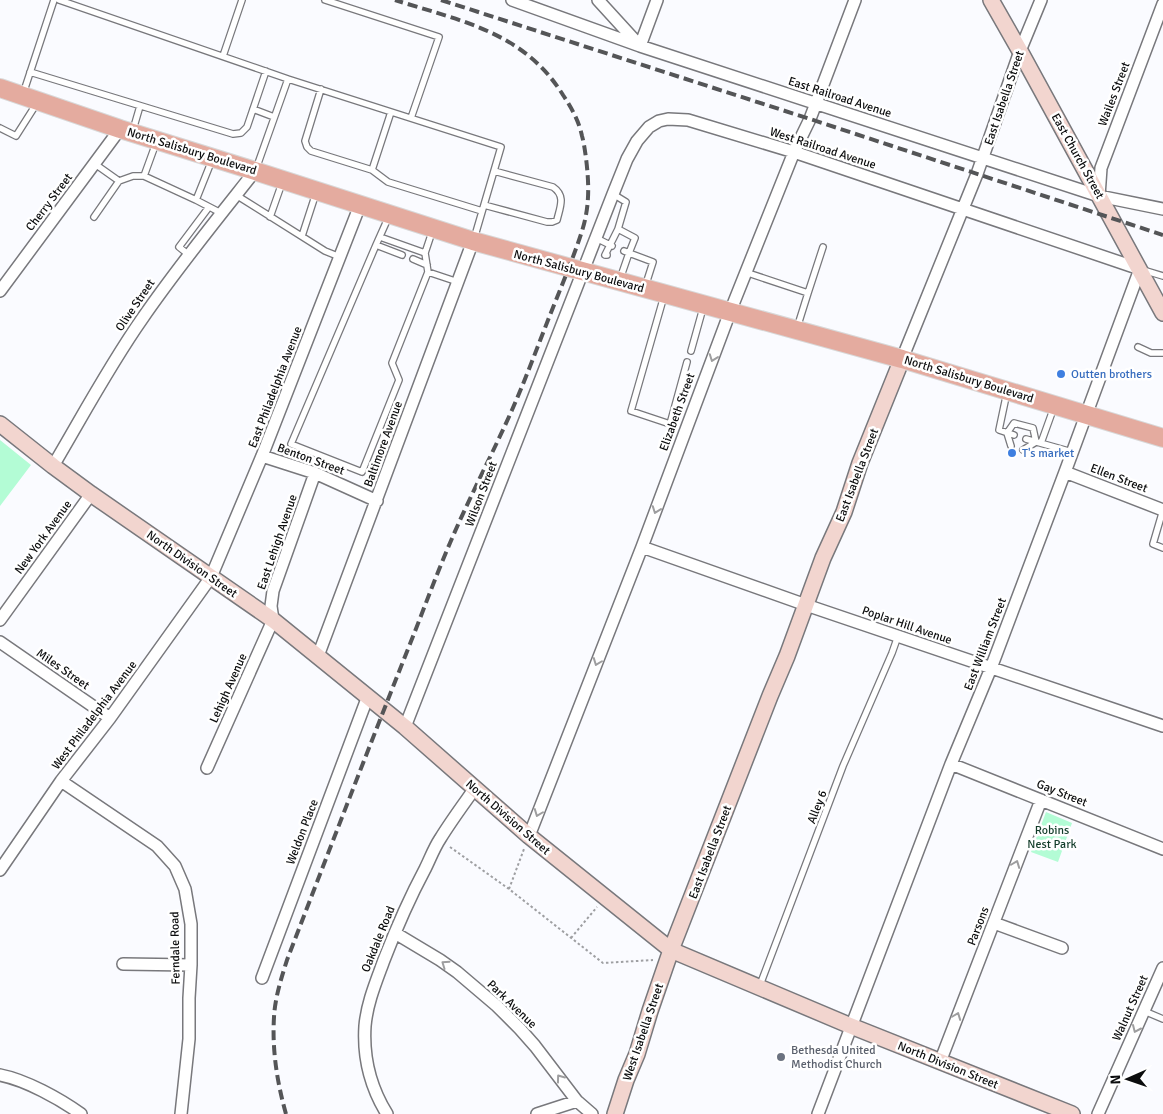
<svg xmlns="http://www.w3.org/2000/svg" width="1163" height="1114" viewBox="0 0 1163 1114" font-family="Signika,sans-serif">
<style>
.green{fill:#b3fcd5}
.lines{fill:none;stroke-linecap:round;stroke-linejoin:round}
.lane-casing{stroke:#78787c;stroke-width:8}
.street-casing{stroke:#78787c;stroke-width:14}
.secondary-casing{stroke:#78787c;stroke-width:18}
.primary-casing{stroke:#d8d8d8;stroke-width:20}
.path{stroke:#9e9fa2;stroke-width:2;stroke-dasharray:2.5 2.5;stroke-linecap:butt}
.lane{stroke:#fff;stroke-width:5.5}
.street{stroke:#fff;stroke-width:11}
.secondary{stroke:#f2d5cf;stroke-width:15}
.primary{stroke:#e4ab9f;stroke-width:18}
.rail{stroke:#545557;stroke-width:4;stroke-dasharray:10 5;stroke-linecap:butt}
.oneway{stroke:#9e9e9f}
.shop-dot{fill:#3f7fe0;stroke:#fff;stroke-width:2}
.worship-dot{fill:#6b7280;stroke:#fff;stroke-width:2}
.labels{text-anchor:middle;stroke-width:5;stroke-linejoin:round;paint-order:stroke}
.street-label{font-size:12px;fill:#0c0d0e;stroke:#fff}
.shop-label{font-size:12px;fill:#366cbe;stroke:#fff;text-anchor:start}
.park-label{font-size:12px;fill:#133d2a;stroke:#fff}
.worship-label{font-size:12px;fill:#5b616d;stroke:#fff;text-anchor:start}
</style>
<rect width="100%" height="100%" fill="#fafbff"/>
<!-- green -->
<path class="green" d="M0 440 31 465 0 506Z
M1046 812 1072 823 1058 862 1031 852Z"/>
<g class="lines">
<!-- lane casing -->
<g class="lane-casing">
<path id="lane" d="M59 0 288 79 256 169
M325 0 439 37 411 118
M223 56 242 0
M30 72 233 134 241 133 247 127 266 71
M288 79 501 147 474 239
M321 89 305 141 307 147 311 151 372 170 391 112
M23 94 54 0
M253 109 274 117
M0 128 16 136 37 103
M133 130 140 106
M372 170 388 182 482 211
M144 176 156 143
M119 181 133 176H144L196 200 221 213
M613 194 626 202 618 229
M236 195 325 251 340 257
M196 200 212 160
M484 205 547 222H552L557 220C560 207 566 196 553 187L494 171
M94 217 119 181 95 164
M270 217 282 183
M302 236 316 193
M380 237 425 253 428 272 392 363 399 380 362 472 291 444 376 245 389 216
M596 238 610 245 605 255H607
M376 245 402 255
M612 246 610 245 618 229 635 238 629 253 624 251
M425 253 433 229
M189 255 179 247 209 207
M413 259 427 265
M1143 270 1163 276
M428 272 458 282
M745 272 808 293 797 328
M620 279 629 253 653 262 645 287
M808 293 823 247
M664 296 631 411 670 424 687 362
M1138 347 1151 353H1163
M691 351 703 308
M1007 392 999 430 1014 435
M1026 439 1072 452
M1041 443 1054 407
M1011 446 1007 433 1014 423 1033 428 1036 442 1023 450
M1163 510 1153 544 1163 548
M760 985 843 766 892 653 898 636
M1144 1011 1163 1019"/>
</g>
<!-- street casing -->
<g class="street-casing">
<path id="street" d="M512 0 640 46 1099 196 1163 209
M598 0 640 46 657 0
M1099 196 1101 168 1163 4
M0 291 120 129
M902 359 977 174 1020 51 1041 0
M262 456 315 473 377 501
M53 466C82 417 109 366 142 319 177 268 217 219 255 171
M1065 472 1163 510
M642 547 806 605 1163 726
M0 620 91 494
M0 642 110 718
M318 656 473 241
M405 727 613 194 627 159 637 141 649 127 659 121 668 119 688 120 794 152 1140 269 1065 472 991 668 951 764 818 1114
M951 764 1163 849
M207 768 273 620 271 606 273 591 315 473
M61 781 157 846 175 866 185 889 191 924V965L189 998V1039L181 1114
M529 836 642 547 730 312 794 152 810 119 855 0
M0 870 61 781 110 718 211 577 262 456 360 205
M994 923 1062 948
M395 933 440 960 457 972 497 1006 520 1029 535 1046 577 1101 592 1114
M123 964 191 965
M262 978 368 696
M940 1062 1041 800
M0 1075C26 1080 60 1099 81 1114
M387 1114C371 1088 363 1057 365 1026 367 1003 376 982 384 960 396 929 409 899 425 869 430 859 434 848 440 839 451 821 463 805 475 788
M537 1114 577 1101
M1098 1114 1163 968"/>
</g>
<!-- secondary casing -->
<g class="secondary-casing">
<path id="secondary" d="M991 0 1020 51 1163 313
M0 424 53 466 91 494 273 620 405 727 529 836 671 950 851 1026 1072 1114
M615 1114 626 1080 637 1054 650 1011 671 950 770 696 787 656 823 558 844 512 860 463 902 359"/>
</g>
<!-- primary casing -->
<g class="primary-casing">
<path id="primary" d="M0 88 120 129 255 171 473 241 902 359 1163 438"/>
</g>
<!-- path -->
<path class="path" d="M450 847 509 889 603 963 653 960
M509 889 524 849
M571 938 597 907"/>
<!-- lane -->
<use href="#lane" class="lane"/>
<!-- street -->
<use href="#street" class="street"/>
<!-- secondary -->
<use href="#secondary" class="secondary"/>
<!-- primary -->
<use href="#primary" class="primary"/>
<!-- rail -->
<path class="rail" d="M441 0 810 119 1163 235
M286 1114C277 1082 272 1050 274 1017 275 998 281 979 287 960 327 856 367 752 408 649 422 614 435 578 450 543 469 498 492 455 512 410 527 376 540 340 554 305 564 280 574 256 582 231 590 206 589 183 586 158 585 151 584 143 582 136 579 121 571 107 563 95 524 32 461 21 395 0"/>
</g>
<!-- one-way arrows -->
<defs><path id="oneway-chevron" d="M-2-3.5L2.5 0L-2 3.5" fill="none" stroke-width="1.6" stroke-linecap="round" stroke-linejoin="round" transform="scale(1.25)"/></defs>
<g class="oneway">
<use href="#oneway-chevron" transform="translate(713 358) rotate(110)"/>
<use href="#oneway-chevron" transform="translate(656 510) rotate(110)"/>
<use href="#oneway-chevron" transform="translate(597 662) rotate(111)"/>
<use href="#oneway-chevron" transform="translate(538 813) rotate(111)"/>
<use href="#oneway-chevron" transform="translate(1016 864) rotate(-69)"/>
<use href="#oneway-chevron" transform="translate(445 964) rotate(-145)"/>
<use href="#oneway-chevron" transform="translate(957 1016) rotate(-69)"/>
<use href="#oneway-chevron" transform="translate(1136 1029) rotate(114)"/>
<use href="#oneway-chevron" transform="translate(560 1078) rotate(-126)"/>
</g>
<!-- markers -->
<g class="shop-dot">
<circle cx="1061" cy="374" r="5"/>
<circle cx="1012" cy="453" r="5"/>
</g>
<circle class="worship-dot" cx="781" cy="1057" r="5"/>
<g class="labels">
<!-- street labels -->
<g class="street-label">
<text transform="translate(1114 94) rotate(-69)" y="4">Wailes Street</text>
<text transform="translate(840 97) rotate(18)" y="4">East Railroad Avenue</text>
<text transform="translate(1004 98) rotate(-71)" y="4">East Isabella Street</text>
<text transform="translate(823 148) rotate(18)" y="4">West Railroad Avenue</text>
<text transform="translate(192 151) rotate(17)" y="4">North Salisbury Boulevard</text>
<text transform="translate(1078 156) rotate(61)" y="4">East Church Street</text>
<text transform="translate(49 202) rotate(-53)" y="4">Cherry Street</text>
<text transform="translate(579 271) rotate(15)" y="4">North Salisbury Boulevard</text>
<text transform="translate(135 305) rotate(-56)" y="4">Olive Street</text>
<text transform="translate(969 379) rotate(17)" y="4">North Salisbury Boulevard</text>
<text transform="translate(275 387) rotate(-69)" y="4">East Philadelphia Avenue</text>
<text transform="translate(677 412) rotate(-70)" y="4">Elizabeth Street</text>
<text transform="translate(383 444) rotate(-70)" y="4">Baltimore Avenue</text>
<text transform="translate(311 459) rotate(20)" y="4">Benton Street</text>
<text transform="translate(857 475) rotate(-69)" y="4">East Isabella Street</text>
<text transform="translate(1119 478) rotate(21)" y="4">Ellen Street</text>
<text transform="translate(481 494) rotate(-69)" y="4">Wilson Street</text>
<text transform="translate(43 537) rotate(-54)" y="4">New York Avenue</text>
<text transform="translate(277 542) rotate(-71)" y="4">East Lehigh Avenue</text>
<text transform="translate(192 564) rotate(35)" y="4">North Division Street</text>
<text transform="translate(907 625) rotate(19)" y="4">Poplar Hill Avenue</text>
<text transform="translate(985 644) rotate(-69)" y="4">East William Street</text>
<text transform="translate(63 669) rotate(35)" y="4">Miles Street</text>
<text transform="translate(228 688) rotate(-66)" y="4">Lehigh Avenue</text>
<text transform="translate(94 715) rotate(-53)" y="4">West Philadelphia Avenue</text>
<text transform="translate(1062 793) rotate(22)" y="4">Gay Street</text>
<text transform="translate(817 807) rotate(-69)" y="4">Alley 6</text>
<text transform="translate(508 817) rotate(41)" y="4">North Division Street</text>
<text transform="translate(302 832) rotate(-69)" y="4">Weldon Place</text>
<text transform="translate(710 852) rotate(-69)" y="4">East Isabella Street</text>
<text transform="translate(978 926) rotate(-69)" y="4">Parsons</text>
<text transform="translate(378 939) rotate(-68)" y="4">Oakdale Road</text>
<text transform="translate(175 948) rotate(-91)" y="4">Ferndale Road</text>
<text transform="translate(512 1004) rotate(44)" y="4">Park Avenue</text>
<text transform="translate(1130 1008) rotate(-66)" y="4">Walnut Street</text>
<text transform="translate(643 1032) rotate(-71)" y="4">West Isabella Street</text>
<text transform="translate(948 1065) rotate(22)" y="4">North Division Street</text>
</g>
<!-- shop labels -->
<g class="shop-label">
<text x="1071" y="378">Outten brothers</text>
<text x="1022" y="457">T's market</text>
</g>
<!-- park labels -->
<g class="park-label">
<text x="1052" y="834">Robins<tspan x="1052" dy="14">Nest Park</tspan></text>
</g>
<!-- worship labels -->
<g class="worship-label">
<text x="791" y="1054">Bethesda United<tspan x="791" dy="14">Methodist Church</tspan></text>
</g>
</g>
<!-- north arrow -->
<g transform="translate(1128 1079) rotate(268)" stroke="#ffffff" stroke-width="4" paint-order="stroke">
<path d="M0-4L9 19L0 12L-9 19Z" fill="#0c0d0e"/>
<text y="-8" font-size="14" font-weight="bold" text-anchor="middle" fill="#0c0d0e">N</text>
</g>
</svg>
